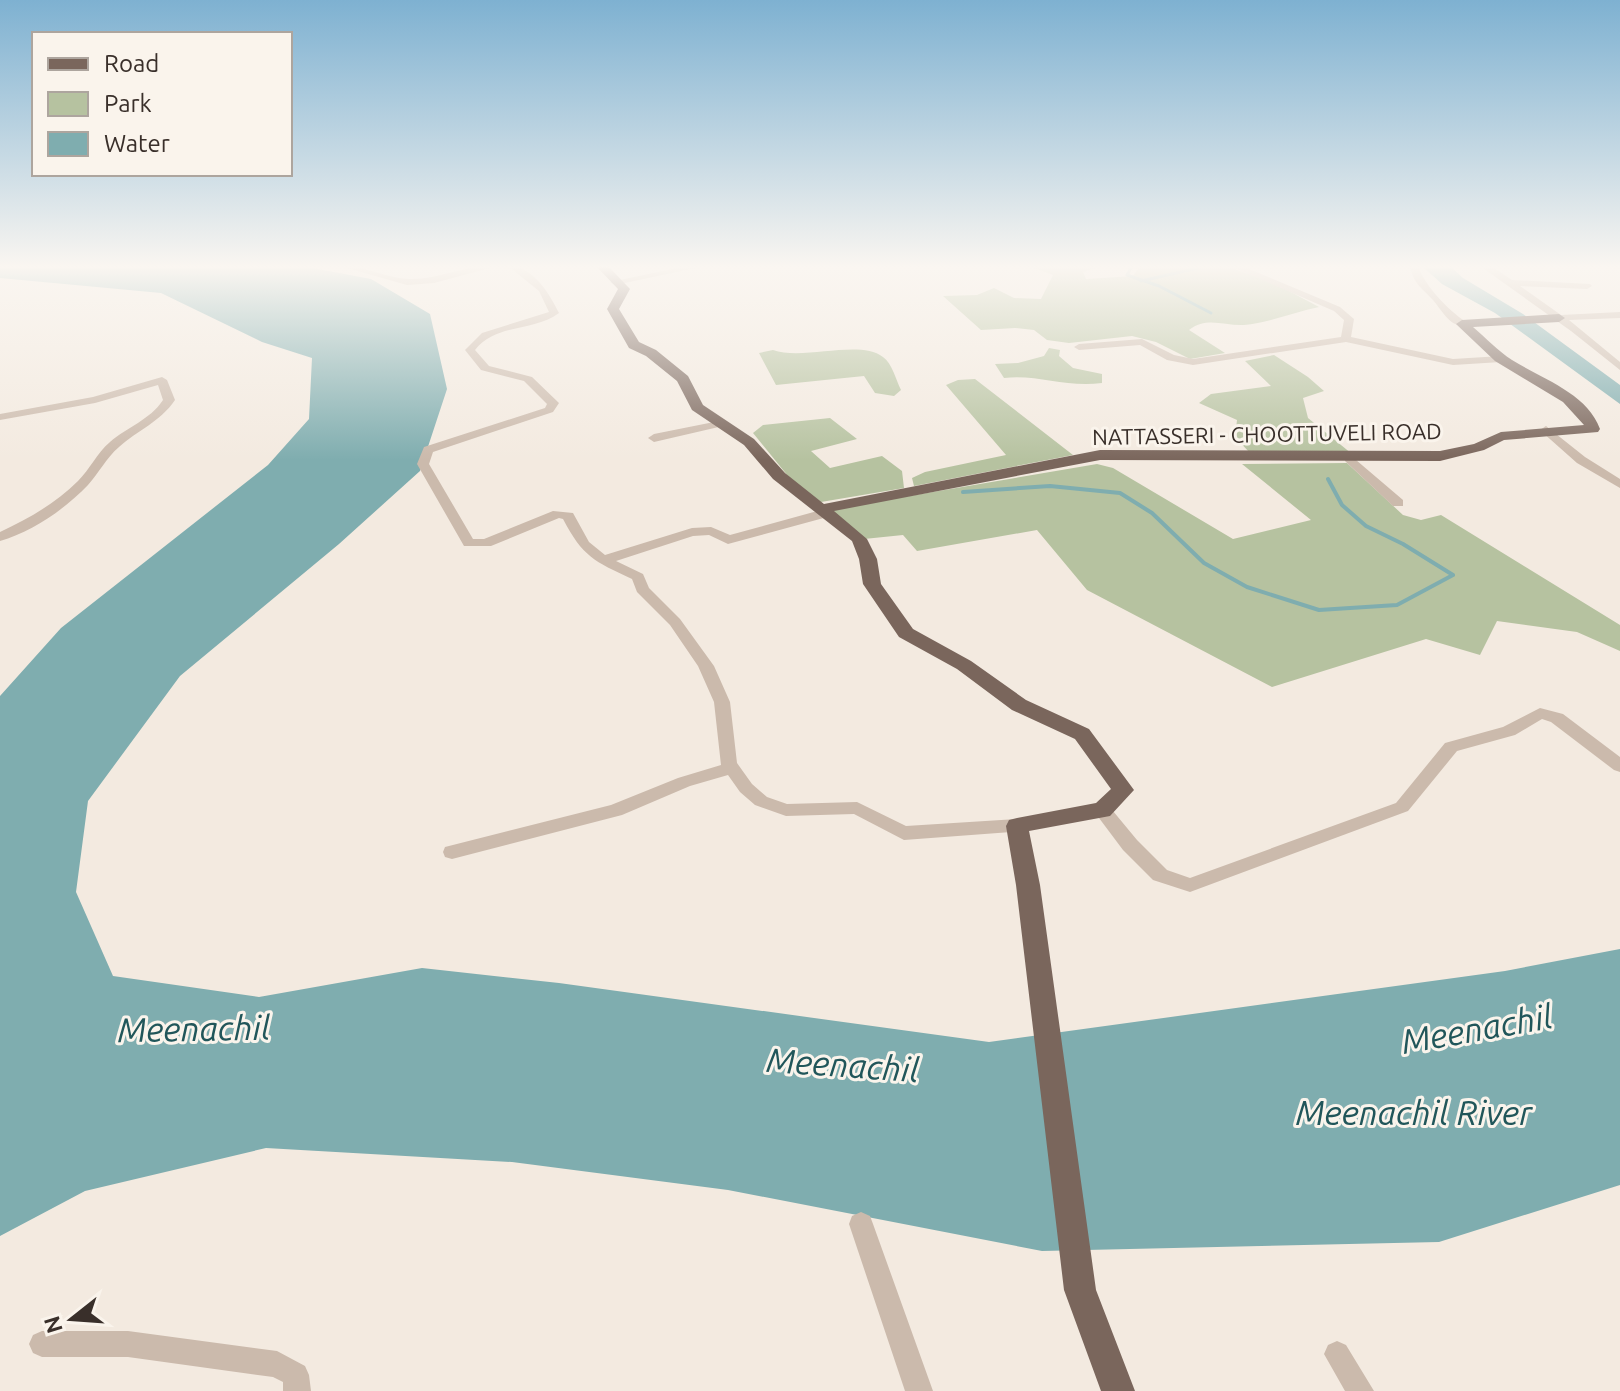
<svg xmlns="http://www.w3.org/2000/svg" width="1620" height="1391" viewBox="0 0 1620 1391" font-family="Ubuntu,sans-serif">
<style>
.green{fill:#b6c2a0}
.water{fill:#7fadaf}
.lines{fill:none;stroke-linecap:round;stroke-linejoin:round}
.stream-far1{stroke:#7fadaf;stroke-width:3}
.stream{stroke:#7fadaf;stroke-width:4}
.minor{fill:#cbbaac;fill-rule:evenodd}
.major{fill:#7a665c;fill-rule:evenodd}
.labels{text-anchor:middle;stroke-width:6;stroke-linejoin:round;paint-order:stroke}
.far-street-label{font-size:22px;fill:#392f2a;stroke:#faf4ec}
.near-water-label{font-size:34px;font-style:italic;fill:#21565a;stroke:#faf4ec}
</style>
<rect width="100%" height="100%" fill="#f3eae0"/>
<!-- green -->
<path class="green" d="M1029 266H1091L1095 268 1083 272 1086 279 1133 276 1138 269 1132 266H1226L1274 283 1319 307C1295 312 1268 323 1244 325 1224 326 1207 316 1189 330L1225 353 1190 359 1156 342 1132 336 1069 343 1047 340 1034 330 1015 328 981 330 943 296 977 295 994 288 1014 298 1041 299 1053 275Z
M1049 348 1060 350 1059 356 1073 368 1102 374V383C1066 388 1038 374 1004 378L995 364 1018 363 1044 356Z
M773 350C803 361 859 339 883 357 892 363 896 380 901 390L894 396 875 393 864 376 776 385 759 353Z
M1274 355 1308 377 1324 391 1303 398 1308 418 1352 454 1250 453 1235 437 1237 420 1199 403 1211 394 1271 386 1245 361Z
M975 379 1073 455 914 486 912 478 925 472 1006 455 946 385 958 380Z
M830 418 857 439 811 451 830 468 882 456 902 471 904 488 821 502 792 481 753 433 763 425Z
M1347 463 1403 515 1421 520 1441 515 1620 625V651L1577 632 1497 621 1480 655 1426 639 1272 687 1087 590 1037 530 917 551 903 535 864 539 832 514 833 509 1097 464 1113 468 1233 539 1311 520 1242 464Z"/>
<!-- water -->
<path class="water" d="M0 266H302L371 279 430 314 447 389 420 471 339 544 180 676 88 801 76 892 113 976 259 997 422 968 559 983 989 1042 1505 971 1620 949V1185L1439 1242 1042 1251 728 1190 512 1162 266 1148 85 1191 0 1236V696L61 628 268 465 309 419 312 358 262 342 161 293 0 278Z
M1422 266H1450L1463 278 1523 314 1620 385V404L1495 313 1442 284Z"/>
<g class="lines">
<!-- stream-far1 -->
<path class="stream-far1" d="M1126 266 1131 268 1127 275 1159 286 1211 313
M1141 281 1198 268"/>
<!-- stream -->
<path class="stream" d="M963 492 1050 486 1120 493 1152 513 1204 563 1247 587 1319 610 1397 605 1453 575 1403 544 1366 526 1342 505 1328 479"/>
<!-- minor -->
<path class="minor" d="M340 266C364 265 385 278 409 279 439 280 467 264 497 266L434 283 407 285Z
M508 266C533 266 549 293 559 313 534 332 496 323 475 350L489 366 532 377 559 403 553 412 433 452 429 464 473 539H484L553 511 573 513 589 542 605 555 692 528 711 527 730 535 821 510H831V516L728 544 709 535 693 536 616 561 643 574 649 588 680 619 714 666 730 702 737 763 752 784 767 797 787 804 857 802 906 826 1017 819 1023 821 1026 826 1023 831 904 840 854 814 786 816 755 805 740 792 728 775 690 786 622 815 452 859 445 857 443 852 445 847 611 805 678 778 721 765 714 702 698 666 670 625 637 592 632 579C594 561 583 557 563 519L559 518 491 546H464L417 464 424 447 545 408 547 404 524 381 481 370 465 350 482 333 549 312 539 291Z
M687 266H705L615 285 610 282Z
M1230 266H1242L1340 307 1354 319 1351 337 1453 359 1501 356 1506 359 1501 362 1453 365 1346 342 1193 365 1167 360 1140 345 1079 350 1074 347 1079 344 1142 339 1174 355 1193 359 1341 337 1344 320 1334 311Z
M1410 266H1418C1425 286 1448 310 1466 322V326C1448 327 1442 309 1431 298 1420 287 1413 282 1410 266Z
M1480 266H1491L1512 280 1590 284 1592 286 1587 289 1520 286 1561 315 1620 312V318L1569 320 1620 362V370L1571 331Z
M162 377 167 380 175 400C160 422 138 430 119 447 106 458 99 473 88 485 65 509 32 532 0 541V532C28 519 56 503 78 481 90 469 97 453 110 442 127 427 150 420 163 400L158 385 95 403 0 420V414L93 397Z
M719 421 725 424 723 426 654 442 648 438 654 434Z
M1546 426 1585 457 1620 479V488L1577 463 1542 432 1540 430Z
M1349 454 1403 500V506H1393L1345 461V455Z
M1540 708 1563 714 1620 757V772L1614 770 1551 722 1542 719 1515 735 1457 751 1408 811 1190 892 1153 880 1123 850 1093 810 1096 805H1108L1137 840 1167 870 1190 878 1396 803 1445 743 1503 727Z
M861 1212 870 1216 873 1224 933 1391H905L849 1224 852 1216Z
M42 1331H128L277 1351 305 1366 309 1375 311 1391H283V1382L273 1377 128 1357H42L33 1353 29 1344 33 1335Z
M1337 1341 1346 1345 1374 1391H1345L1324 1354 1328 1345Z"/>
<!-- major -->
<path class="major" d="M596 266H608L630 289 619 309 639 342 656 350 688 376 703 405 754 439 785 473 824 504 1100 450 1440 451 1474 444 1501 432 1584 425 1563 402 1495 361 1456 324 1462 320 1559 314 1565 318 1559 322 1473 327C1486 338 1498 351 1512 360 1542 379 1587 393 1600 429L1598 432 1504 440 1484 450 1440 461 1100 460 834 511 867 539 877 559 881 584 913 629 971 661 1026 700 1089 729 1134 790 1110 816 1029 831 1040 885 1096 1290 1135 1391H1101L1064 1290 1016 885 1006 826 1009 820 1017 818 1096 803 1111 789 1075 739 1012 710 957 669 899 637 863 584 859 559 852 541 773 479 744 445 692 410 677 381 646 356 629 348 607 309 618 289Z"/>
</g>
<!-- sky -->
<linearGradient id="sky" x2="0" y2="1"><stop stop-color="#7eb1d1"/><stop offset="0.58" stop-color="#faf6f1"/><stop offset="1" stop-color="#faf6f1" stop-opacity="0"/></linearGradient>
<rect width="1620" height="460" fill="url(#sky)"/>
<g class="labels">
<!-- far-street labels -->
<g class="far-street-label">
<text transform="translate(1267 434) rotate(-1)" y="8">NATTASSERI - CHOOTTUVELI ROAD</text>
</g>
<!-- near-water labels -->
<g class="near-water-label">
<text transform="translate(194 1029) rotate(-1)" y="12">Meenachil</text>
<text transform="translate(1477 1029) rotate(-10)" y="12">Meenachil</text>
<text transform="translate(843 1065) rotate(4)" y="12">Meenachil</text>
<text x="1414" y="1125">Meenachil River</text>
</g>
</g>
<!-- legend -->
<rect x="32" y="32" width="260" height="144" fill="#faf4ec" stroke="#ada59e" stroke-width="2"/>
<rect x="48" y="58" width="40" height="12" fill="#7a665c" stroke="#ada59e" stroke-width="2"/>
<text x="104" y="72" font-size="24" fill="#392f2a">Road</text>
<rect x="48" y="92" width="40" height="24" fill="#b6c2a0" stroke="#ada59e" stroke-width="2"/>
<text x="104" y="112" font-size="24" fill="#392f2a">Park</text>
<rect x="48" y="132" width="40" height="24" fill="#7fadaf" stroke="#ada59e" stroke-width="2"/>
<text x="104" y="152" font-size="24" fill="#392f2a">Water</text>
<!-- north arrow -->
<g transform="translate(72 1319) rotate(253)" stroke="#faf4ec" stroke-width="6" paint-order="stroke">
<path d="M0-6L14 30L0 20L-14 30Z" fill="#392f2a"/>
<text y="-12" font-size="22" font-weight="bold" text-anchor="middle" fill="#392f2a">N</text>
</g>
</svg>
